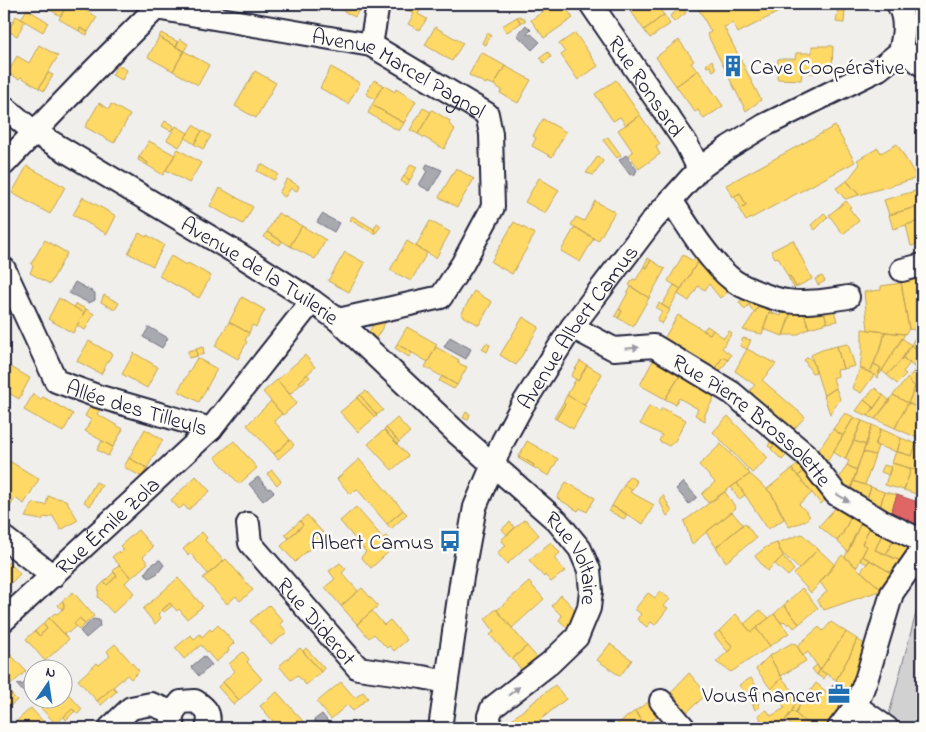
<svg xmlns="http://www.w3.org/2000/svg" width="926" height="732" viewBox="0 0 926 732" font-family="'Indie Flower',sans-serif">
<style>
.green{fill:#d2d1d1;stroke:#7a7a86}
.water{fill:#a9a9b0;stroke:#737381}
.homes{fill:#ffd966;stroke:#bda259}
.shops{fill:#e06666;stroke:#a75259}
.offices{fill:#8e7cc3;stroke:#6e619a}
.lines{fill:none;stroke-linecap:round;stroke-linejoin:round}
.minor-casing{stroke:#22223b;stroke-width:26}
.minor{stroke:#fdfcf7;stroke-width:22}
.oneway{fill:#9a9aa2}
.labels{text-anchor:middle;stroke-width:5;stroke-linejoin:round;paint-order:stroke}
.poi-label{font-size:22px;fill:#22223b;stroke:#fdfcf7;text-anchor:end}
.street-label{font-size:22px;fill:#22223b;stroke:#fdfcf7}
</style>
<rect width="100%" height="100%" fill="#f0efec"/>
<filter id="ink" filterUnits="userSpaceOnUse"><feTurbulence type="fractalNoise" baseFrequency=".02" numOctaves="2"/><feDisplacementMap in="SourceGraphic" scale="10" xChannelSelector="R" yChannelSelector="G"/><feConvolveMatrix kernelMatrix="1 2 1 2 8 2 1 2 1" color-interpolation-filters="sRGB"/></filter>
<g filter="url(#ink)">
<!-- green -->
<path class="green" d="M920 598 922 599V728H903L888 718Z"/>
<!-- water -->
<path class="water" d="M526 25 531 30 527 34 529 35 531 34 540 42 532 50 517 35Z
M626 155 637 170 634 176 632 174 630 175 619 160Z
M427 164 442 170 430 191 419 185 427 171 425 168Z
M322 214 339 223 334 232 317 222Z
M75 282 95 293V300L89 303 69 293Z
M149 327 168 338 162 348 143 337Z
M450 337 471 349 466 359 444 347Z
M258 477 268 489 270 488 274 492 263 501 249 484Z
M683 482 697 497 689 504 676 489Z
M159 560H160L164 565 158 573 149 578 145 573 150 566Z
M93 619 99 620 100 626 86 638 80 631Z
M204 656 212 665 199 676 191 667Z
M32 675V689L26 695 17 685 20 683 22 685Z
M322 714 330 724 332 722 336 728H321L314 720Z"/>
<!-- homes -->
<path class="homes" d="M53 4H67L61 16 50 10Z
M67 4H74L97 17 88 32 80 28 79 31 59 19Z
M283 4H296L293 9Z
M330 4H362L355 17Z
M401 4H424L418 14 427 19 419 30 408 24 414 14 400 6Z
M554 4H563L573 18 544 38 531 20Z
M621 4H656L664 15 644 30 628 7 625 9Z
M696 4H794L738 33 733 23 724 27 761 100 746 111 707 34 711 32Z
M682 7 686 13 674 22 670 16Z
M27 9 48 22 43 32 21 19Z
M838 10 845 11 844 23 836 22Z
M664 15 670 24 650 38 644 30Z
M16 16 25 21 17 36 8 31Z
M519 16 525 19V21L521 23 517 17Z
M517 17 521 23 507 32 502 26Z
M435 27 463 43 452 61 425 45Z
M80 28 88 32 87 35 79 31Z
M161 33 178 42 176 47 159 37Z
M487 33 491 35 486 45 482 43Z
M575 33 598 66 578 80 561 55 565 52 559 44Z
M159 37 184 51 173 71 148 57Z
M180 39 188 44 184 51 176 47Z
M679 40 694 61 691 63 697 71 676 86 656 57Z
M39 45 58 56 39 88 21 77 19 79 8 73 17 56 29 63Z
M812 46H833L832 67H819V73H802L801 80 777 79 778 59H795L796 53H812Z
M184 51 209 65 198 85 173 71Z
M481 52 505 66 494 85 487 82 486 84 469 75Z
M548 52 551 57 544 63 540 58Z
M712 60 716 69 713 71 710 66 707 67 706 65Z
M118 65 127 70 122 80 112 75Z
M505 66 531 80 518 103 500 93 502 90 494 85Z
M331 67 360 83 348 104 320 88Z
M698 70 723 106 704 119 698 110 695 112 676 86Z
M255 71 276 83 256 118 235 106Z
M48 73 53 75 44 91 39 88Z
M374 80 383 85 375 99 366 94Z
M616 80 640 115 626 125 620 117 613 121 595 94Z
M383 85 395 92 396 89 416 101 404 123 372 105Z
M99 103 109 109 111 104 130 115 114 143 85 127Z
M372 105 404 123 399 131 368 113Z
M423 108 431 112 418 134 410 130Z
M432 110 450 121 449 124 455 129 444 149 418 134Z
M640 115 660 144 656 147 660 154 639 169 629 155 633 152 618 130Z
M543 119 566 132 552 157 532 146 536 138 533 136Z
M165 121 174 126 171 131 162 126Z
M193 125 202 131 194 144 185 138Z
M176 126 188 133 179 147 167 140Z
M835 126 855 162 746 221 739 209 746 205 740 193 733 197 726 185Z
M202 131 211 136 203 149 194 144Z
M608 137 621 155 617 158 603 140Z
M149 141 175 155 163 175 147 165 148 163 139 157Z
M897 144 917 178 859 195 847 181 860 164 857 160 878 148 881 153Z
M178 149 201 163 189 183 166 170Z
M598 156 603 161 594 175 586 173Z
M139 157 148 163 147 165 138 160Z
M261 164 278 174 274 180 257 171Z
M411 164 417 167 410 180 404 176Z
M27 166 65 187 50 214 12 193Z
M456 168 474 179 457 207 439 197Z
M404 176 410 180 407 185 401 181Z
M539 178 559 190 545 213 525 202Z
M287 179 299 186 297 191 291 188 285 197 279 193Z
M847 181 859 195 845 199 836 188Z
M220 188 253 207 243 224 210 206Z
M922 189V205L889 215 884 200Z
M740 193 746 205 741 208 734 196Z
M83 197 116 216 107 234 73 215Z
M595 201 615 212 598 241 571 225 576 217 584 221Z
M846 201 851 207 849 208 859 221 843 234 829 215Z
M922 205V220L893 229 889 215Z
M278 213 302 226 290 246 267 232Z
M824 213 828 217 815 230 811 225Z
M352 216 374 229 375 234 350 220Z
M922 220V243L911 246 906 225Z
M430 221 450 232 436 258 416 246Z
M514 222 535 234 512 274 491 262Z
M377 223 381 226 375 234 374 229Z
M302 226 326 240 315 259 290 246Z
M575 227 594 238 580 262 561 251Z
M267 232 282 241 280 245 264 237Z
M139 233 146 237 147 235 164 245 153 266 128 253Z
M45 240 67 253 50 284 30 273 33 266 31 264Z
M793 240 812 279 796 287 790 276 788 277 778 257 775 258 771 251Z
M407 241 427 253 411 281 390 270Z
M345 252 365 263 349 292 328 281Z
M683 255 693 261 697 256 700 258 681 289 668 281Z
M171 256 186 265 188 263 211 276 199 298 159 276Z
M648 258 651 260 647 268 644 266Z
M651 260 665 269 649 298 629 285 633 279 636 280 644 266 647 268Z
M697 263 712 272 728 292 720 298 709 284 705 290 698 286 689 301 678 294Z
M790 276 796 287 794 288 788 277Z
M822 276 825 281 818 285 815 279Z
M922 277V331L909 329 901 281Z
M901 283 909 329 905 334 868 330 864 292 881 290V286Z
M674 285 681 289 669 309 662 305Z
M631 287 649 298 633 326 618 318 622 311 619 309Z
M474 291 492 302 479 325 461 315Z
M104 295 119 303 115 310 101 302Z
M242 297 265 310 256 327 252 325 249 333 229 322Z
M59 298 84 313 73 333 48 319Z
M744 298 752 300 745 310 739 302Z
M752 300 761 303 754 313 749 305Z
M659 303 670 310 662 324 657 321 662 311 656 308Z
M761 303 771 307 762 334 743 330Z
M76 304 86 309 84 313 74 307Z
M822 304 827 323 809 328 804 314 816 310Z
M784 307 792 310 783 336 763 329 769 312 781 316Z
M833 307 837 321 827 323 824 310Z
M86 309 94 314 85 330 77 326Z
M619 309 622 311 618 318 615 316Z
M792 309 799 311 798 315 804 314 809 328 797 335H783Z
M678 315 710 334 713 330 724 338 729 331 732 333 722 348 731 355 728 360 723 357 711 374 662 342Z
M523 317 539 327 516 365 500 355Z
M388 318 375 340 368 334 376 320Z
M229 322 249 333 245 340 247 342 238 359 215 346Z
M707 326 713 330 710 334 703 331Z
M407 327 437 344 428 362 397 344Z
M862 329 885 332 882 344 870 372 860 368 862 353Z
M885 332 905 334 880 374 878 373 881 368 874 364 882 344Z
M916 336 922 338V353L911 345Z
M743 338 751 340 747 349 740 346Z
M902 338 911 345 898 364 887 375 882 371Z
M89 341 112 354 101 374 77 361Z
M486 343 490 345 487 352 482 349Z
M397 344 412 353 409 357 395 348Z
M848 344 855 366 843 369 837 346Z
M911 345 922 353 914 367 903 358Z
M837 346 843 369 837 370 838 376 833 378 836 388 824 396 811 355 822 350Z
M203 347 204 354 197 356 196 349Z
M436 347 459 360 458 363 467 367 457 385 425 367Z
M196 349 197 356 189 358 188 351Z
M747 349 776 364 762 380 805 417 794 429 798 432 795 437 746 395 755 385 735 371Z
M134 353 158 367 147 388 122 374Z
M305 355 315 367 299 382 301 384 290 394 277 380Z
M656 355 683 371 665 399 640 385Z
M922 356V362L917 369 914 367Z
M723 357 728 360 716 377 711 374Z
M808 357 813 361 816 372 812 373 804 360Z
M197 358 217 369 199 402 178 391Z
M903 358 910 363 903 372 906 375 897 384 887 375Z
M580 361 587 365 578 381 571 376Z
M4 363 30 378 19 399 4 390Z
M874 364 881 368 878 378 870 372Z
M587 365 602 374 584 405 567 395 576 379 578 381Z
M919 366 922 369V393L907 379Z
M860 368 874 375 861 393 852 388Z
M683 371 717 393 705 414V421L695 415 698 409 679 398 675 404 665 399Z
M307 374 310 377 301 384 299 382Z
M442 376 457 385 454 389 439 381Z
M907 379 915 387 908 403 893 395Z
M277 380 297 403 283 415 263 392Z
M915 387 922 393V410L908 403Z
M836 388 840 399 830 414 824 396Z
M875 388 883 395 874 408 864 400Z
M366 391 383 410 377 415 360 395Z
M33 394 41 399 43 397 73 414 63 432 24 410Z
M360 395 377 415 375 417 357 398Z
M567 395 586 406 573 429 556 419 565 404 563 403Z
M883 395 890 401 875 419 868 416Z
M893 395 908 403 895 428 875 419Z
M357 398 375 417 358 432 340 412Z
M864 400 874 408 868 416 856 411Z
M271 401 282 414 274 421 290 440 274 454 247 425Z
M563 403 565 404 556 419 554 418Z
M908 403 922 410V440L895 428Z
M91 405 101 408 97 414 123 429 113 447 85 431 91 420 85 416Z
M649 406 660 412 662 408 686 420 675 441 669 446 659 441 662 435 640 424Z
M466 412 470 414 468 420 463 418Z
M845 413 854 417 843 436 833 429Z
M728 416 768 458 752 473 713 432Z
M854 417 862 421 845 459 833 452Z
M397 418 410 432 399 442 386 428Z
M862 421 872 425 866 445 854 441Z
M872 425 881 429 875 445 878 446 875 455 863 452Z
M386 428 399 442 397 444 384 430Z
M145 429 163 440 147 468 129 458Z
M833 429 843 436 824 467 816 454Z
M881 429 901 438 897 452 875 445Z
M384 430 408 456 392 470 368 444Z
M773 437 778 441 771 448 768 446 770 443 769 442Z
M901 438 916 444 912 456 897 452Z
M290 440 294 445 278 459 274 454Z
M102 441 113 447 108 456 97 450Z
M234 441 257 468 239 484 215 457Z
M527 441 558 459 549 476 533 467 534 465 519 456Z
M778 441 790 451 782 460 771 449Z
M854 441 866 445 856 470 847 465 849 461 845 459Z
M721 444 750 474 708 503 702 494 715 482 699 465Z
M916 444 922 447V471L892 463 896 451 912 456Z
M863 452 875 455 865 485 853 481Z
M519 456 534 465 533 467 518 458Z
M129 458 147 468 142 477 124 467Z
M6 459 39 479 24 504 15 498 8 510 4 507V463Z
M359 459 403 510 387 524 357 489 350 494 337 479Z
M801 462 808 468 798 476 792 469Z
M892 463 911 469 904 490 885 485Z
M847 465 857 470 849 496 835 485Z
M884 465 891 467 889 475 881 472Z
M808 468 831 494 821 504 798 476Z
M792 469 812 493 799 504 810 516 805 521 789 527 773 496 767 489Z
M911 469 922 471V485L919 495 904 490Z
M272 470 281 481 277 485 267 474Z
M750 474 771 493 784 519 768 529 737 483Z
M196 476 210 491 188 510 184 505 179 509 171 500Z
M629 476 637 481 632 490 624 485Z
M853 481 871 487 865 505 849 496Z
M96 482 102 485 90 506 84 502Z
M566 482 595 498 587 512 580 508 578 511 557 498Z
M737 483 745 495 739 499 731 487Z
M624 485 632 490 630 492 654 505 643 524 612 506Z
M871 487 884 492 879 512 865 505Z
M725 492 736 508 692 544 684 521Z
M884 492 897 495 889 518 879 512Z
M663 495 672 512 667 516 659 500Z
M48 496 66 500 78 520 61 530 52 515 49 518 44 517 42 520 25 517 33 503 46 505Z
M839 504 853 512 843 533 837 541 819 526Z
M612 506 627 514 624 519 609 511Z
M356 507 383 538 386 536 395 546 371 568 361 557 366 552 340 521Z
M403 510 407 514 391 529 387 524Z
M732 512 743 525 716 547 706 532Z
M853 512 863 518 848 552 837 541 843 533Z
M307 515 325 535 295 562 281 546 303 525 300 521Z
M863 518 872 523 862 544 867 546 857 567 845 557Z
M525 519 539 535 507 564 497 553 506 545 501 540Z
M300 521 303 525 288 538 285 534Z
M510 522 515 528 507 535 502 529Z
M745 523 756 538 726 562 716 547Z
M872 523 884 530 875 550 905 563 895 575 862 556 867 546 862 544Z
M138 530 153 547 143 557 148 563 131 578 112 557 119 551 120 553 124 550 120 546Z
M884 530 896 536 886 554 875 550Z
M202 532 207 538 205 540 224 561 208 574 190 553 188 555 183 549Z
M802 534 818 549 799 569 780 551 777 543Z
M896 536 919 547 905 563 886 554Z
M551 542 560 553 554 558 565 571 551 582 545 575 544 577 529 560Z
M777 543 783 556 767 571 755 556 766 547Z
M818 549 835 565 811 593 794 574Z
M842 555 882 590 824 610 817 600 827 592 820 582Z
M783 556 794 570 788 576 775 564Z
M862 556 870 560 867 564 860 560Z
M226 559 253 590 240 601 236 596 227 604 203 578Z
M870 560 895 575 882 590 861 571Z
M9 562 20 574 4 590V566Z
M340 563 346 569 342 573 358 591 341 606 325 587 335 579 329 571Z
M119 565 131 577 125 583 134 593 113 613 98 597 99 587 104 582 107 585 117 576 113 571Z
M114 572 117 576 107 585 104 582Z
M178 578 203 606 187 619 179 609 177 611 170 603 158 614 161 618 155 624 143 609Z
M529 582 544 599 512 628 497 610Z
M362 588 378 606 357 624 341 606Z
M802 588 818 608 799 624 784 605Z
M660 591 670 599 664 606 668 608 655 625 651 622 647 627 637 619 641 614 635 609 648 593 655 598Z
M73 592 94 616 85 624 80 618 74 624 76 626 68 633 66 631 64 634 49 618 55 613 57 614 64 608V604L62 601Z
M561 595 581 616 571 631 559 620 562 616 552 606Z
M62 601 64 604 62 610 58 605Z
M170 603 172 606 164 612 162 610Z
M269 605 283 621 280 624 287 632 271 645 250 621Z
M784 605 799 624 794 628 790 623 788 625 784 621 782 623 774 614Z
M496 609 527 646 512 659 490 635 494 631 485 619Z
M760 610 769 618 751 632 744 624Z
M372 611 384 625 390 620 407 640 394 651 390 646 387 648 374 634 369 638 357 624Z
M736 614 751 632 756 628 770 646 731 672 716 662 733 647 719 631Z
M774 614 789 633 770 646 756 628Z
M49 618 69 639 45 661 26 639 35 631 39 636 47 629 43 624Z
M80 618 85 624 79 630 74 624Z
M831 622 846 632 820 670 808 652 803 656 797 646 819 627 823 631Z
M43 624 47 629 39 636 35 631Z
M218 625 234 643 228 649 229 651 216 662 201 645 184 659 175 648 191 635 194 639 200 634 202 637 210 629 212 631Z
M719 631 733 647 728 652 714 635Z
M846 632 857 639 850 655 836 680 820 670Z
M857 639 867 646 853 692 836 680 850 655Z
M792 643 796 644 806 661 781 676 769 656Z
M115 644 139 671 131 679 127 675 97 701 78 680 97 663 99 665 110 656 107 651Z
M610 644 632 660 620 676 597 660Z
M527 646 541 662 526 675 512 659Z
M300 648 321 672 306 685 297 675 291 680 279 666Z
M306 648 324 668 321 672 303 651Z
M243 652 249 659 247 662 262 679 239 700 223 682 235 671 229 664Z
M10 654 26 671 6 689 4 687V659Z
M769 656 782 678 771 689 756 669Z
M817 665 820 670 817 675 812 669Z
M820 670 826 674 824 679 817 675Z
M689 673 707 694 687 712 671 692Z
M751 678 760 691 753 705 739 685Z
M782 678 798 697 791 713 780 728H766L758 715 767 710 771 716 785 708 771 689Z
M223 682 239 700 234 705 218 687Z
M341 682 355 698 363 692 368 698 353 711 347 705 331 719 317 702Z
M816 683 846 708 830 728H812L795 713Z
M555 685 566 699 530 728H511L507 723Z
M62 687 82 709 78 714 72 709 56 724 36 703 40 700H62Z
M113 687 117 691 101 705 97 701Z
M9 692 17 700 10 706 4 699V696Z
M277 692 309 728H279L260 706Z
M671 692 682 706 678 709 668 696Z
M4 699 10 706 4 712Z
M653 699 663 713 645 725 635 711Z
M756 699 760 707 755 710 753 705Z
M796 701 800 705 795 713 792 711Z
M31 708 48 727 46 728H9Z
M72 709 75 711 66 720 64 717Z
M635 711 645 725 641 728H618L616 725Z
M792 711 795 713 812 728H794L785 720Z"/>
<!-- shops -->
<path class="shops" d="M897 495 921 503V516L918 529 889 518Z"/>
<!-- offices -->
<path class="offices" d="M833 685 852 696 846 708 828 694Z"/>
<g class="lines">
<!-- minor casing -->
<g class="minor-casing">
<g id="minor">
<path id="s1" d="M591 4 686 143 699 169"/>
<path d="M898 4C907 20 904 35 900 52"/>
<path id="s2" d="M156 8 371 45 487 114 491 134 493 207 463 263 441 297 338 320"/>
<path d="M371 45 378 4"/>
<path d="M900 52 910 55 922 65"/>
<path id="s3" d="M4 107 34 132 240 255 312 301 338 320 458 434 557 521 580 549 589 570 591 591 589 608 577 637 550 663 492 708 489 716 490 728"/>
<path d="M4 164 93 71 156 8 158 4"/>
<path d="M671 200C687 225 710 263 734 281 744 288 775 300 787 301 807 304 828 300 848 297"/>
<path id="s4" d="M4 269 56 381 97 396 211 429 312 301"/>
<path d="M902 270 922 265"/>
<path id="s5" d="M572 327 614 349 654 346 732 393 806 455 836 494 883 522 922 541"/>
<path id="s6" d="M248 524 250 543 358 668 422 677 446 682"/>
<path d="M4 538 53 576"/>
<path id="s7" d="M4 620 211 429"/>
<path d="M661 701 684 728"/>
<path d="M856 706 887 728"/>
<path d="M110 728 131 708 151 704 172 712"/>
<path d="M174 728C168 717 174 710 181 702L195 701C206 708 212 714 207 728"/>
<path id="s8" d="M440 728 462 577 475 507 503 441 522 406 572 327 653 220 699 169 729 147 765 125 879 69 900 52"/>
<path d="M839 728 856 706 867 677 892 593 922 550"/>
</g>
</g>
<!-- minor -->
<use href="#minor" class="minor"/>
</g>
<!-- one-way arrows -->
<defs><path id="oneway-solid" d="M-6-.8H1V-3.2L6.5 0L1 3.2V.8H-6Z" transform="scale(1.25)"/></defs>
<g class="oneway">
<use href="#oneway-solid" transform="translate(632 348) rotate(-5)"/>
<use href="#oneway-solid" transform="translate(843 498) rotate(31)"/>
<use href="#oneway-solid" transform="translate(514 691) rotate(-38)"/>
</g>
</g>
<!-- icons -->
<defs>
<g id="building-bare" transform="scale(1.725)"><path d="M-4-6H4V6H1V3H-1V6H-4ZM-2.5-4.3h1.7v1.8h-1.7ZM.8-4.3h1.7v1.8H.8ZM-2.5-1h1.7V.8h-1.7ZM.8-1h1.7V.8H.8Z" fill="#1f6fb2" stroke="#fdfcf7" stroke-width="2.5" paint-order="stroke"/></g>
<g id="bus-bare" transform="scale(1.725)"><path d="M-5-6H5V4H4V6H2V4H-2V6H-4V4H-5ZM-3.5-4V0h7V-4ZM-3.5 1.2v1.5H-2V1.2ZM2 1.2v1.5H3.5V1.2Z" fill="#1f6fb2" stroke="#fdfcf7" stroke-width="2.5" paint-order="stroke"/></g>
<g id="office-bare" transform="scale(1.725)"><path d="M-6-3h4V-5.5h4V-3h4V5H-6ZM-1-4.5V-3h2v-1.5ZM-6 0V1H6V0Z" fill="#1f6fb2" stroke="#fdfcf7" stroke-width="2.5" paint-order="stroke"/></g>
</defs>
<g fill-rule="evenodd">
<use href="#building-bare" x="733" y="66"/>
<use href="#bus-bare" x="450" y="541"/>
<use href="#office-bare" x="839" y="694"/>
</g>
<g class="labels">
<!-- poi labels -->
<g class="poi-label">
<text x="750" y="74" text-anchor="start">Cave Coopérative</text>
<text x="434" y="549">Albert Camus</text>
<text x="822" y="702">Vousfinancer</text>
</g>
<!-- street labels -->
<g class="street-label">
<text dy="8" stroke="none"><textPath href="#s2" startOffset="254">Avenue Marcel Pagnol</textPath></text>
<text dy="8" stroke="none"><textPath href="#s1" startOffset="99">Rue Ronsard</textPath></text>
<text dy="8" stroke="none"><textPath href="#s3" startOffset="304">Avenue de la Tuilerie</textPath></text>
<text dy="8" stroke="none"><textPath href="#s8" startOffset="432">Avenue Albert Camus</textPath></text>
<text dy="8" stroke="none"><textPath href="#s4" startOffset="209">Allée des Tilleuls</textPath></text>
<text dy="8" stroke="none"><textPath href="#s5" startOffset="211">Rue Pierre Brossolette</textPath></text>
<text dy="8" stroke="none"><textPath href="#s7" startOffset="140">Rue Émile Zola</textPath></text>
<text dy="8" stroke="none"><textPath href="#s3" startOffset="736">Rue Voltaire</textPath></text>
<text dy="8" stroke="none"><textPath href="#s6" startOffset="122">Rue Diderot</textPath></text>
</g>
</g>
<!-- margin -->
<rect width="926" height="732" fill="none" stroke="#fdfcf7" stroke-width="20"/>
<rect x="10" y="10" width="906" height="712" fill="none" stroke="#22223b" stroke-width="2" filter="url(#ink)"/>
<!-- north arrow -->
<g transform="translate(48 684) rotate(13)"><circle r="24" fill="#fdfcf7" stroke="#a5a5ac"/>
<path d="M0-4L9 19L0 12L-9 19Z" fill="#1f6fb2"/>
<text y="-8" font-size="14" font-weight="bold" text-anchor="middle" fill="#22223b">N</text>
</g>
</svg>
